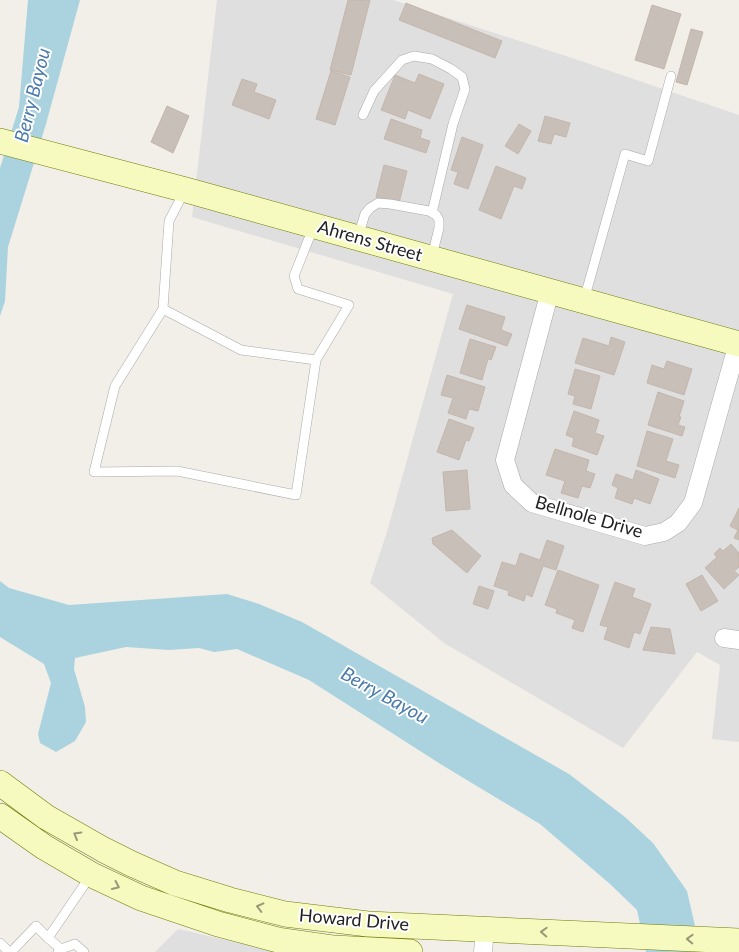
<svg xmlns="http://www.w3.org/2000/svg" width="739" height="952" viewBox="0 0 739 952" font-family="Lato,sans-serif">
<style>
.residential{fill:#e0dfdf}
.water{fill:#aad3df}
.building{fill:#c7bfb8;stroke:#c4b6ab}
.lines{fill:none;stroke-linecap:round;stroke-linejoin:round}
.lane-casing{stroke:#a9a9a9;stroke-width:10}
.street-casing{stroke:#a9a9a9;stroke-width:19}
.secondary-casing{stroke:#707d05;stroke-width:26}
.lane{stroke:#fff;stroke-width:9}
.street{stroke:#fff;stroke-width:18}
.secondary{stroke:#f7fabf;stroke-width:25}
.oneway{stroke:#979978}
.labels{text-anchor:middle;stroke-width:4;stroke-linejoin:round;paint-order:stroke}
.street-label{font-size:18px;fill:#222;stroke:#fff}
.water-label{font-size:19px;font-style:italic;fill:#4a7aab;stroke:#fff}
</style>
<rect width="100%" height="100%" fill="#f2efe9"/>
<!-- residential -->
<path class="residential" d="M217 0H393L575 59 739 115V742L712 739 720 665 697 652 623 748 444 643 370 583 387 532 453 294 192 217Z
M178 929 278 952H155Z"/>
<!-- water -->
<path class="water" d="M28 0H80L46 124 8 247 5 301 0 316V168L19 107Z
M0 581 9 588 69 605 227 594 259 604 302 622 569 774 625 817 653 843 687 891 701 952H646L637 910 610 884 540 824 442 765 309 680 237 649 214 652 199 648 169 650 126 647 75 658 74 669 85 707 86 722 75 741 56 752 40 743 38 734 51 683 44 664 0 637Z"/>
<!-- building -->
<path class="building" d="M348 0H370L351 75 330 70Z
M406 3 502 41 495 58 399 20Z
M652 5 681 14 664 69 635 60Z
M691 29 703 32 687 85 676 82Z
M331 71 350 77 335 125 316 119Z
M419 74 444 84 430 119 408 110 405 119 381 110 395 75 415 83Z
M242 79 257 84 254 92 276 100 269 119 232 105Z
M167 106 189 116 173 153 151 142Z
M545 116 570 123 566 137 554 134 551 144 538 141Z
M391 119 422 130 420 138 430 141 426 153 384 139Z
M519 124 531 131 518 154 505 146Z
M462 137 483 145 468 189 454 184 458 172 451 170Z
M384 165 407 171 399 203 376 197Z
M496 166 526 178 522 189 514 186 501 219 479 210Z
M467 305 505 317 501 330 512 334 507 346 459 329Z
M611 337 625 342 614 375 575 363 583 338 609 346Z
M470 339 496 347 491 360 488 359 482 380 460 373Z
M667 361 692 369 684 395 647 383 652 365 664 369Z
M575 369 600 376 591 409 573 404 575 396 568 394Z
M447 375 485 387 478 411 469 409 466 419 448 413 453 398 441 395Z
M658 392 684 401 679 417H681L678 425 685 427 682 436 648 425Z
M574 411 599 420 595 433 604 436 597 455 572 446 574 438 566 435Z
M449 419 474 428 469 441 466 440 459 460 437 452Z
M647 431 673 439 666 461 679 465 675 478 637 466Z
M555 449 589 460 586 471 595 474 590 488 582 486 578 498 561 493 565 481 546 475Z
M467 470 470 509 446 511 443 472Z
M636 470 659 479 650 504 634 498 632 504 615 498 618 488 612 485 616 474 633 480Z
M739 508V540L734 538 738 530 730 526Z
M452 530 481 556 467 573 433 544 432 538Z
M547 540 564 546 556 570 543 566 532 597 526 594 524 601 508 595 509 591 494 586 502 562 516 566 520 553 540 560Z
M731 544 739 553V567L734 571 739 575 724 589 705 568 717 557 714 554 720 548 723 551Z
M558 570 599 585 583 632 572 628 575 620 556 613 557 609 545 605Z
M702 575 718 601 701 611 686 584Z
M615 582 635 589 632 597 651 604 640 634 634 632 629 648 604 639 608 627 600 625Z
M479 586 494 591 488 609 473 604Z
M651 627 670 629 675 654 643 650Z"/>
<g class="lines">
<!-- lane casing -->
<g class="lane-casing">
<path id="lane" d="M363 115 374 91 402 60 414 56 432 59 451 69 462 77 465 89 453 124 432 213
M184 192 169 221 163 309 115 386 94 472 177 471 296 495 316 360
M358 237 365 214 370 208 378 203 390 204 429 211 436 215 439 220V228L432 256
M584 300 625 154 648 161 671 76
M163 309 241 350 316 360 349 305 298 289 294 276 313 228
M0 943 9 952
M61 949 75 944 84 952
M11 952 36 926 48 938
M58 952 61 949 48 938 91 875"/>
</g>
<!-- street casing -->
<g class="street-casing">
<path id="street" d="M550 291 505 460 513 485 532 503 645 536 664 532 678 523 693 503 738 343
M724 638 739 640
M483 952 485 929"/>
</g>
<!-- secondary casing -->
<g class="secondary-casing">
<path id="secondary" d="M0 141 186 190 739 344
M0 783 46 817 104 850 132 864 175 883 230 900 285 914 368 924 739 941
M0 816 44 847 92 875 141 898 218 924 278 940 334 948 410 952"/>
</g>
<!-- lane -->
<use href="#lane" class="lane"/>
<!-- street -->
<use href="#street" class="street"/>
<!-- secondary -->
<use href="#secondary" class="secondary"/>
</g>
<!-- one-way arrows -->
<defs><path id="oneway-chevron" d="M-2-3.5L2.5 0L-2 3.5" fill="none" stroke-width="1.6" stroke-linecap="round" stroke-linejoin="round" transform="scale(1.25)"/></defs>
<g class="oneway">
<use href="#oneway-chevron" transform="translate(77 835) rotate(-150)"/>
<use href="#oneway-chevron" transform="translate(116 886) rotate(25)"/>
<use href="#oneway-chevron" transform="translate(260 907) rotate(-166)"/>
<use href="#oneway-chevron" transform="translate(544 932) rotate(-177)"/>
<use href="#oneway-chevron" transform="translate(690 939) rotate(-178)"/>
</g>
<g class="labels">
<!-- street labels -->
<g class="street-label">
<text transform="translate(370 241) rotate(16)" y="6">Ahrens Street</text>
<text transform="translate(589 517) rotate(16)" y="6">Bellnole Drive</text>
<text transform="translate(354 920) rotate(5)" y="6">Howard Drive</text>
</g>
<!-- water labels -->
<g class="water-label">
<text transform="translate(32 95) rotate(-76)" y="7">Berry Bayou</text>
<text transform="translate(385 695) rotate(29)" y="7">Berry Bayou</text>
</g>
</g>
</svg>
